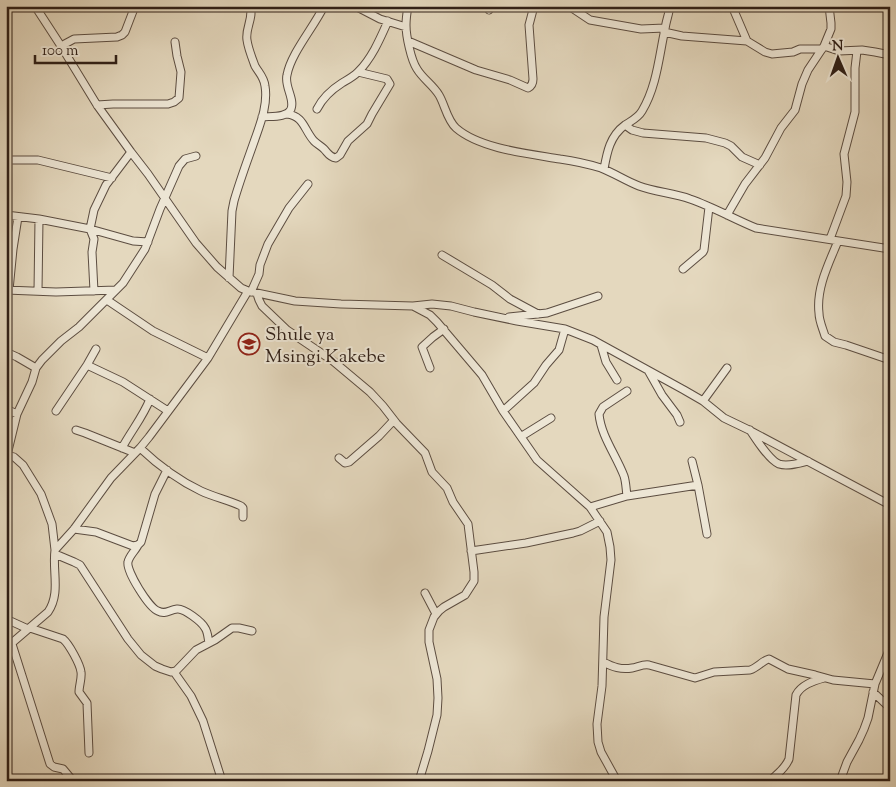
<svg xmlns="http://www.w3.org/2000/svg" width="896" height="787" viewBox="0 0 896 787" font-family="'Sorts Mill Goudy',serif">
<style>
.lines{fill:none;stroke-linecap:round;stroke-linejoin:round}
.minor-casing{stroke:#5c4d41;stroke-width:9}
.minor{stroke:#ede6d5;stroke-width:7}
.labels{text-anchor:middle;stroke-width:4;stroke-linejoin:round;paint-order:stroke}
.poi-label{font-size:19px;fill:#2f1f17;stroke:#ede6d5;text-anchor:start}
</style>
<rect width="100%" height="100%" fill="#e4d8be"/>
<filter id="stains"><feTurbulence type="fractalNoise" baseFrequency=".004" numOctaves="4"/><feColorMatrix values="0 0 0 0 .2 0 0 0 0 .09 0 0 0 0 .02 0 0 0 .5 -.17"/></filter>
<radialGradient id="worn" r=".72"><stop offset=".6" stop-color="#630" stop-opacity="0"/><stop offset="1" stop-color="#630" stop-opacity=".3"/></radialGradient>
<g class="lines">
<!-- minor casing -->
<g class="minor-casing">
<path id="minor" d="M35 6 61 46 97 105 131 152 148 174 196 243 217 267 241 288 248 291 295 301 341 304 413 306 430 315 437 322 482 375 503 411 537 460 590 507 607 532 610 547 611 560 604 617 602 686 597 724 598 742 601 752 617 781
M355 6 380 19 406 27
M408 6C407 12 406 19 406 25 406 36 411 60 417 69 423 79 433 85 439 95 445 105 447 120 456 128 480 149 530 154 560 159 574 161 588 164 601 168 614 173 626 181 639 186 655 192 674 193 690 199 713 207 734 219 756 228L890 249
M569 6 590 20 641 29 665 28
M732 6 747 41
M489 10 491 6
M664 32 682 36 747 41 765 52 772 54 793 52 800 49H822
M408 41 476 70 510 80 528 88C532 86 533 83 533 79L529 25 534 6
M61 46 74 39 117 37 122 35 125 32 135 6
M824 46 839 51 862 50 875 52 890 55
M97 105 113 104H168L174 102 179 98 181 72 177 56 175 42
M317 109C323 97 331 90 342 83 347 80 353 77 358 72 372 58 380 39 388 21
M287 114C304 116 304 130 314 141 317 144 321 146 324 149 328 153 329 157 336 158L340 155 348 141 367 124 372 114 390 84 387 79 358 72
M262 117C271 116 287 118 291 109 295 99 284 86 287 75 291 53 314 27 324 6
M625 125 632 130 643 133 706 138 725 143 731 146 742 157 760 165
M6 160H38L112 178
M604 169C607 152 610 136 625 125 631 121 638 118 642 111 657 86 659 56 665 29 666 21 669 14 670 6
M6 215 39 219 90 229 133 241 148 242
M727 215 745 184 765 158 781 128 795 110 802 84 808 70 824 46 831 29V23L829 6
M830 239 846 196 847 182 844 154 855 112V68L857 51
M838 241C829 263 816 288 819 313 819 321 823 329 825 336L834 342 846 345 890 360
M442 255 492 285 510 299 538 314
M683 269 703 252 704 250 709 207
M229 278 232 211 234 201C240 180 248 159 255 139 261 122 268 104 265 86 264 77 259 73 255 66 252 58 248 48 247 40 245 28 254 18 250 6
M6 290 56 292 116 290
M9 290 13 249 18 217
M38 291 39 219
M94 291 92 252 94 239 90 229 94 210 106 185 131 152
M251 292 259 274 260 265 268 244 289 208 308 184
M257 294 259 300 262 306 287 330 333 361 370 392 383 406 397 424 425 453 432 472 447 488 453 502 468 524 474 572V581L465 595 444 607 439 611 434 617 429 630V642L437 679 438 698 437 715 428 751 419 781
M107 300 153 331 208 358
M413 306 432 304 451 306 474 312 517 321 565 329 593 340 684 390 703 401 724 418 749 430 890 505
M509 317 547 313 598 296
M601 345 606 362 617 380
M6 352 17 357 36 368
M87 365 123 382 168 411
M430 368 422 347 433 337 444 329
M649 372 662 395 677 415 680 422
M703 401 727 368
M6 409 17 414
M56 411 87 365 96 349
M503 411 534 383 546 365 559 350 565 329
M76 430 85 433 135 453
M750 430C756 439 769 460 779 464 788 467 800 463 808 461
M522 436 551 418
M122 448C131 431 143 417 150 399
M140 448C158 465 178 480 201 491 214 497 228 500 241 506L243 508V517
M6 455 14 457 23 465 41 494 52 524 55 550
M7 455 17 414 32 382 36 368 42 360 61 341 79 327 123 283 145 249 160 209 179 166 185 159 196 156
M339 458 345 463 349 462 379 436 394 420
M692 461 698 485 707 534
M627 496C626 489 626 482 624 476 616 455 601 436 599 414L603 407 627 391
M590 507 627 496 698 485
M74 529 96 532 133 546 138 545 141 542 155 494 167 470
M138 545C136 550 129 556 128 562 126 571 149 608 158 611 165 615 169 610 177 609 184 608 202 622 205 628 208 632 208 639 209 643
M471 551 526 543 573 533 580 531 600 521
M55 554 74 562 80 565 128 639 141 655 155 666 162 669 171 672 176 671 196 650 215 640 232 628H239L252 631
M425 593 436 614
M6 619 28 629
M30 628 63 639C69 644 80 664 81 672 82 678 79 686 79 692L87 703 89 753
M12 644 50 764 54 767 63 769 73 781
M6 648 48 612C61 593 52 571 55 550L74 529 111 478 140 448 149 437 208 358 248 291
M603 662C613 667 621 670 632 668 638 667 643 664 649 665L695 678 714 672 750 670C757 668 762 661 769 659L788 669 815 675 833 680 875 684
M174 672 191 696 203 721 222 781
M873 692 890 708
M770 781C777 774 785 769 789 759L796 695C801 685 813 681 824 678
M840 781 847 762 859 740 864 729 868 718 875 684 890 648"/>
</g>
<!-- minor -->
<use href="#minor" class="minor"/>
</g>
<!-- icons -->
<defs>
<g id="school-ring" transform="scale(1.125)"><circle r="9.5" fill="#ede6d5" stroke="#8f2418" stroke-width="1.5"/><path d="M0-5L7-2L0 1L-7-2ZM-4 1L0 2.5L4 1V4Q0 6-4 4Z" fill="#8f2418"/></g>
</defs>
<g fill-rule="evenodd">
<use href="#school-ring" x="249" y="344"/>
</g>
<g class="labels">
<!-- poi labels -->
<g class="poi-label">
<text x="265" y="340">Shule ya<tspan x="265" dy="22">Msingi Kakebe</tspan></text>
</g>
</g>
<!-- margin -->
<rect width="896" height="787" fill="none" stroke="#e4d8be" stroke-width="25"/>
<rect x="8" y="8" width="881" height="772" fill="none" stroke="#2f1f17" stroke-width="2.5"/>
<rect x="12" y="12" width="871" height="762" fill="none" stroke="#2f1f17"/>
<!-- north arrow -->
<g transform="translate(838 58) rotate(358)" stroke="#ede6d5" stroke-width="4" paint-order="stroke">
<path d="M0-4L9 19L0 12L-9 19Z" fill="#2f1f17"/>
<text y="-8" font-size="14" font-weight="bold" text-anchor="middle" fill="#2f1f17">N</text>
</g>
<!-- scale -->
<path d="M35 55v8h81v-8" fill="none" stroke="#2f1f17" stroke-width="2.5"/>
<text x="42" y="55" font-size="15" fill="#2f1f17" stroke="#ede6d5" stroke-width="4" paint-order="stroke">100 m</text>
<rect width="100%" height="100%" filter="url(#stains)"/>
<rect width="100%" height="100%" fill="url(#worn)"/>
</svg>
